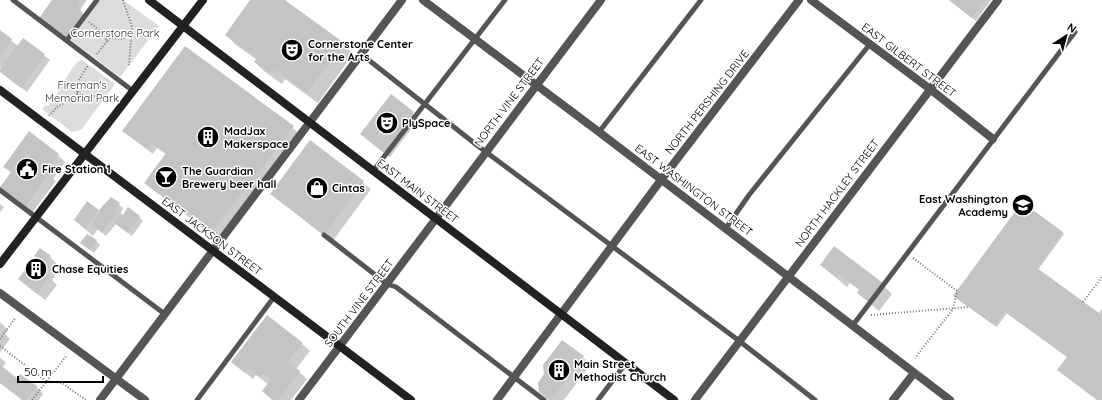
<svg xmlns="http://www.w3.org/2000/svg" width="1102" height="400" viewBox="0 0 1102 400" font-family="Quicksand,sans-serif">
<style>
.green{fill:#dcdcdc}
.shadow{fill:#0003}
.building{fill:#c4c4c4}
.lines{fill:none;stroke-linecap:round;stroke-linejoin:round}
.path{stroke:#777;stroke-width:2;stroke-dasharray:1 2;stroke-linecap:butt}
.service{stroke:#555;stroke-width:5}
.minor{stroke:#555;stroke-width:8}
.secondary{stroke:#222;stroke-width:8}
.labels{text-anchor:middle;stroke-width:3;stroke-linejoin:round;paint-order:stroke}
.park-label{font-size:11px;fill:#333;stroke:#fff}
.poi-label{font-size:11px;font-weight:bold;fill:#000;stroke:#fff;text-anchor:start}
.street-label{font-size:11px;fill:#000;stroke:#fff}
</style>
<rect width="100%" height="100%" fill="#fff"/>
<!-- green -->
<path class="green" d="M100 0H123L159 26 120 77 71 40Z
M82 60 115 84 81 130 72 132 42 109 45 105 48 106 59 91 58 89 77 62Z"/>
<!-- shadow -->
<path class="shadow" d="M53 0H87L80 10 83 13 84 19 69 40 43 22Z
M251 0H283L343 43 353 54 318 103 285 79 282 84 265 72 255 62 257 60 236 45 226 35Z
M949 0H991L976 21Z
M0 31 18 46 23 39 50 60 27 92 0 72 2 68 0 67Z
M185 47 299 133 216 239 199 225 202 222 193 215 190 218 145 183 166 154 157 148 153 154 123 131Z
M391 96 419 119 390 157 361 134Z
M310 142 371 189 332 242 271 194Z
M58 155 65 162 53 179 56 181 33 212 2 187 12 173 5 166Z
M111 198 123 208 120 215 124 217H139L143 221 132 236 116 224 106 236 98 229 93 236 75 220 88 203 99 211Z
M0 204 4 207 0 212Z
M1062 232 1064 234 1038 270 1099 315 1102 311V400H1098L1068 357 1007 313 997 327 956 297Z
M96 241 100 245 94 253 81 243Z
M50 257 57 264 53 270 56 274 52 280 57 285 45 300 19 279 38 259Z
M821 265 882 284 892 294 879 311 858 293 859 290 850 283 847 287Z
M0 322 8 330 5 334 10 339 0 352Z
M562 341 591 364 564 400H548L540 392Z
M302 344 310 351 296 369 307 379 291 400H272L263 391 268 384 256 375 253 379 233 362Z
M0 357 6 363 2 368 17 379 36 386 43 394 39 400H22L0 383Z"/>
<!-- building -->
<path class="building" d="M52 0H81L77 6 80 8 81 15 65 37 39 18Z
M250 0H285L344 43 307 93 274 69 271 74 254 62 257 58 225 35Z
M949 0H985L972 18Z
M0 30 12 39 0 56Z
M23 38 45 54 21 88 0 72V69Z
M185 46 294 126 210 234 198 225 201 221 187 210 184 213 144 183 166 153 151 143 147 149 122 131Z
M391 94 414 112 384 153 360 134Z
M29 131 59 154 46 171 49 173 26 206 0 187 11 172 3 167Z
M310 140 364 181 324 235 270 194Z
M111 197 120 203 116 210 119 211 102 233 91 224 100 212 99 210Z
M87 201 99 210 85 229 74 220Z
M1022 202 1063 232 1037 268 1099 313 1102 309V400H1097L1057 370 1067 357 1005 312 995 326 953 296Z
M128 207 140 216 128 233 114 223 120 213 123 215Z
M87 234 97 240 90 250 80 243Z
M834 246 883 283 868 301 857 293 859 289 839 274 836 277 820 265Z
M40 248 51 256 46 262 50 265 44 273 50 277 37 294 18 279 31 262 33 264 37 258 34 256Z
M267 315 303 343 288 362 300 371 278 400H273L262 391 271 379 263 373 260 377 248 368 245 373 231 362Z
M562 340 584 356 554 396 548 398 539 392 538 383 544 374 543 365Z
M0 365 17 378 20 374 37 386 26 400H23L0 383Z"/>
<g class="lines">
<!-- path -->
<path class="path" d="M123 0 132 27 129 65
M89 22 103 33 107 41 110 38 123 39 131 34
M97 54 107 41
M77 93 86 96H106
M49 116 57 107 77 96 79 80 88 65
M913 258 957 291 953 309 915 358
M1083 302 1102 277
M871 315 969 307
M0 339 16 317
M0 346 46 381 62 383 86 400
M32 400 67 355"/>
<!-- service -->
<path class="service" d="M13 0 133 91
M67 40 97 0
M361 54 478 146 738 340 815 400
M599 132 701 0
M373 171 505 0
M0 190 166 315
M726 228 749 195 870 44
M324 235 387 284 396 287 544 400
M853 325 1075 32
M197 400 274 297
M598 400 626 363"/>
<!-- minor -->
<path class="minor" d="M423 0 599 132 950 400
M811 0 930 89 993 139
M0 293 145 400
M100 400 402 0
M299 400 601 0
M497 400 661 180 799 0
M695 400 998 0
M893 400 914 373"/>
<!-- secondary -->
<path class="secondary" d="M149 0 674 400
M0 90 411 400
M0 264 203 0"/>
</g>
<!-- icons -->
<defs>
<g id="theatre-disc" transform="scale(1.15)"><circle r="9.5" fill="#000" stroke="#fff"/><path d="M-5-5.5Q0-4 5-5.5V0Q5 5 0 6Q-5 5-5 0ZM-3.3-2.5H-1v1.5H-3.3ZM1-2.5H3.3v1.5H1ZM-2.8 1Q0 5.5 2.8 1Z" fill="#fff"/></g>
<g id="building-disc" transform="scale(1.15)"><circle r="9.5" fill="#000" stroke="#fff"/><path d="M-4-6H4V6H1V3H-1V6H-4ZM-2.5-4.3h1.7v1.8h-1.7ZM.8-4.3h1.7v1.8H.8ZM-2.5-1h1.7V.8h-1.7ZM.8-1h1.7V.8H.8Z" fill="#fff"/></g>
<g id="civic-disc" transform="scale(1.15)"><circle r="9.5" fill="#000" stroke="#fff"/><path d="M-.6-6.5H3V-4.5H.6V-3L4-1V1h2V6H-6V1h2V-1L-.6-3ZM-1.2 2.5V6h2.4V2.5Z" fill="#fff"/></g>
<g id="bar-disc" transform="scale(1.15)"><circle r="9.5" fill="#000" stroke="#fff"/><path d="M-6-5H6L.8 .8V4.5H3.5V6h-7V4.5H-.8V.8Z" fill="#fff"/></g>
<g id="shop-disc" transform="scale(1.15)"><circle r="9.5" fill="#000" stroke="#fff"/><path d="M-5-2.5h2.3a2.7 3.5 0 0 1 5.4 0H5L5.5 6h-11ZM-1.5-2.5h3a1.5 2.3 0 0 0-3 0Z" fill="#fff"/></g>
<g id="school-disc" transform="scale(1.15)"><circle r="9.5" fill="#000" stroke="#fff"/><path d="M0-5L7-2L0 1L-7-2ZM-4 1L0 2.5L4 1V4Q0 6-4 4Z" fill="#fff"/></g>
</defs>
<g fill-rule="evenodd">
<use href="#theatre-disc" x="292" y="50"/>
<use href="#theatre-disc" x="387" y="123"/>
<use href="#building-disc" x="208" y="137"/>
<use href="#civic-disc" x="27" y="169"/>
<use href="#bar-disc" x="166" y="177"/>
<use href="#shop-disc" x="317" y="188"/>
<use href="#school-disc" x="1023" y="205"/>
<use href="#building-disc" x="36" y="269"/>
<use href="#building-disc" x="559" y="370"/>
</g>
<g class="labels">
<!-- park labels -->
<g class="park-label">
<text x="115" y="37">Cornerstone Park</text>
<text x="82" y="89">Fireman's<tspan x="82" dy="13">Memorial Park</tspan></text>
</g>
<!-- poi labels -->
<g class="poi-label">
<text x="308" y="48">Cornerstone Center<tspan x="308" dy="13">for the Arts</tspan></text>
<text x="402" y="127">PlySpace</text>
<text x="224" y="135">MadJax<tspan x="224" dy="13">Makerspace</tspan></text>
<text x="42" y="173">Fire Station 1</text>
<text x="182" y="175">The Guardian<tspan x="182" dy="13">Brewery beer hall</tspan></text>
<text x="332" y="192">Cintas</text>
<text x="1008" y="203" text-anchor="end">East Washington<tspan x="1008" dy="13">Academy</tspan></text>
<text x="52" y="273">Chase Equities</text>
<text x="574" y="368">Main Street<tspan x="574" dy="13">Methodist Church</tspan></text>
</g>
<!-- street labels -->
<g class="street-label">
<text transform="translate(909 60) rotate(37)" y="4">EAST GILBERT STREET</text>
<text transform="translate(509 102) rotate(-53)" y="4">NORTH VINE STREET</text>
<text transform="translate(707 102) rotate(-52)" y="4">NORTH PERSHING DRIVE</text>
<text transform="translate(694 190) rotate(37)" y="4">EAST WASHINGTON STREET</text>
<text transform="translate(418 191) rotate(37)" y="4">EAST MAIN STREET</text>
<text transform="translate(837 193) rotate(-53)" y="4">NORTH HACKLEY STREET</text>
<text transform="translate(212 236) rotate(37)" y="4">EAST JACKSON STREET</text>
<text transform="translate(359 303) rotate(-53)" y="4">SOUTH VINE STREET</text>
</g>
</g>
<!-- north arrow -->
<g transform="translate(1066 36) rotate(36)" stroke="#ffffff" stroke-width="3" paint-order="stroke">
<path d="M0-3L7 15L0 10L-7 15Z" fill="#000000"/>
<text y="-6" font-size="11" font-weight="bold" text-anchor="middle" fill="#000000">N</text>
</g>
<!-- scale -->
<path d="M18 376v6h85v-6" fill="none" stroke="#000000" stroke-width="2"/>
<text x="24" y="376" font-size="12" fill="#000000" stroke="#ffffff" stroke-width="3" paint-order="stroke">50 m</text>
</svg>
